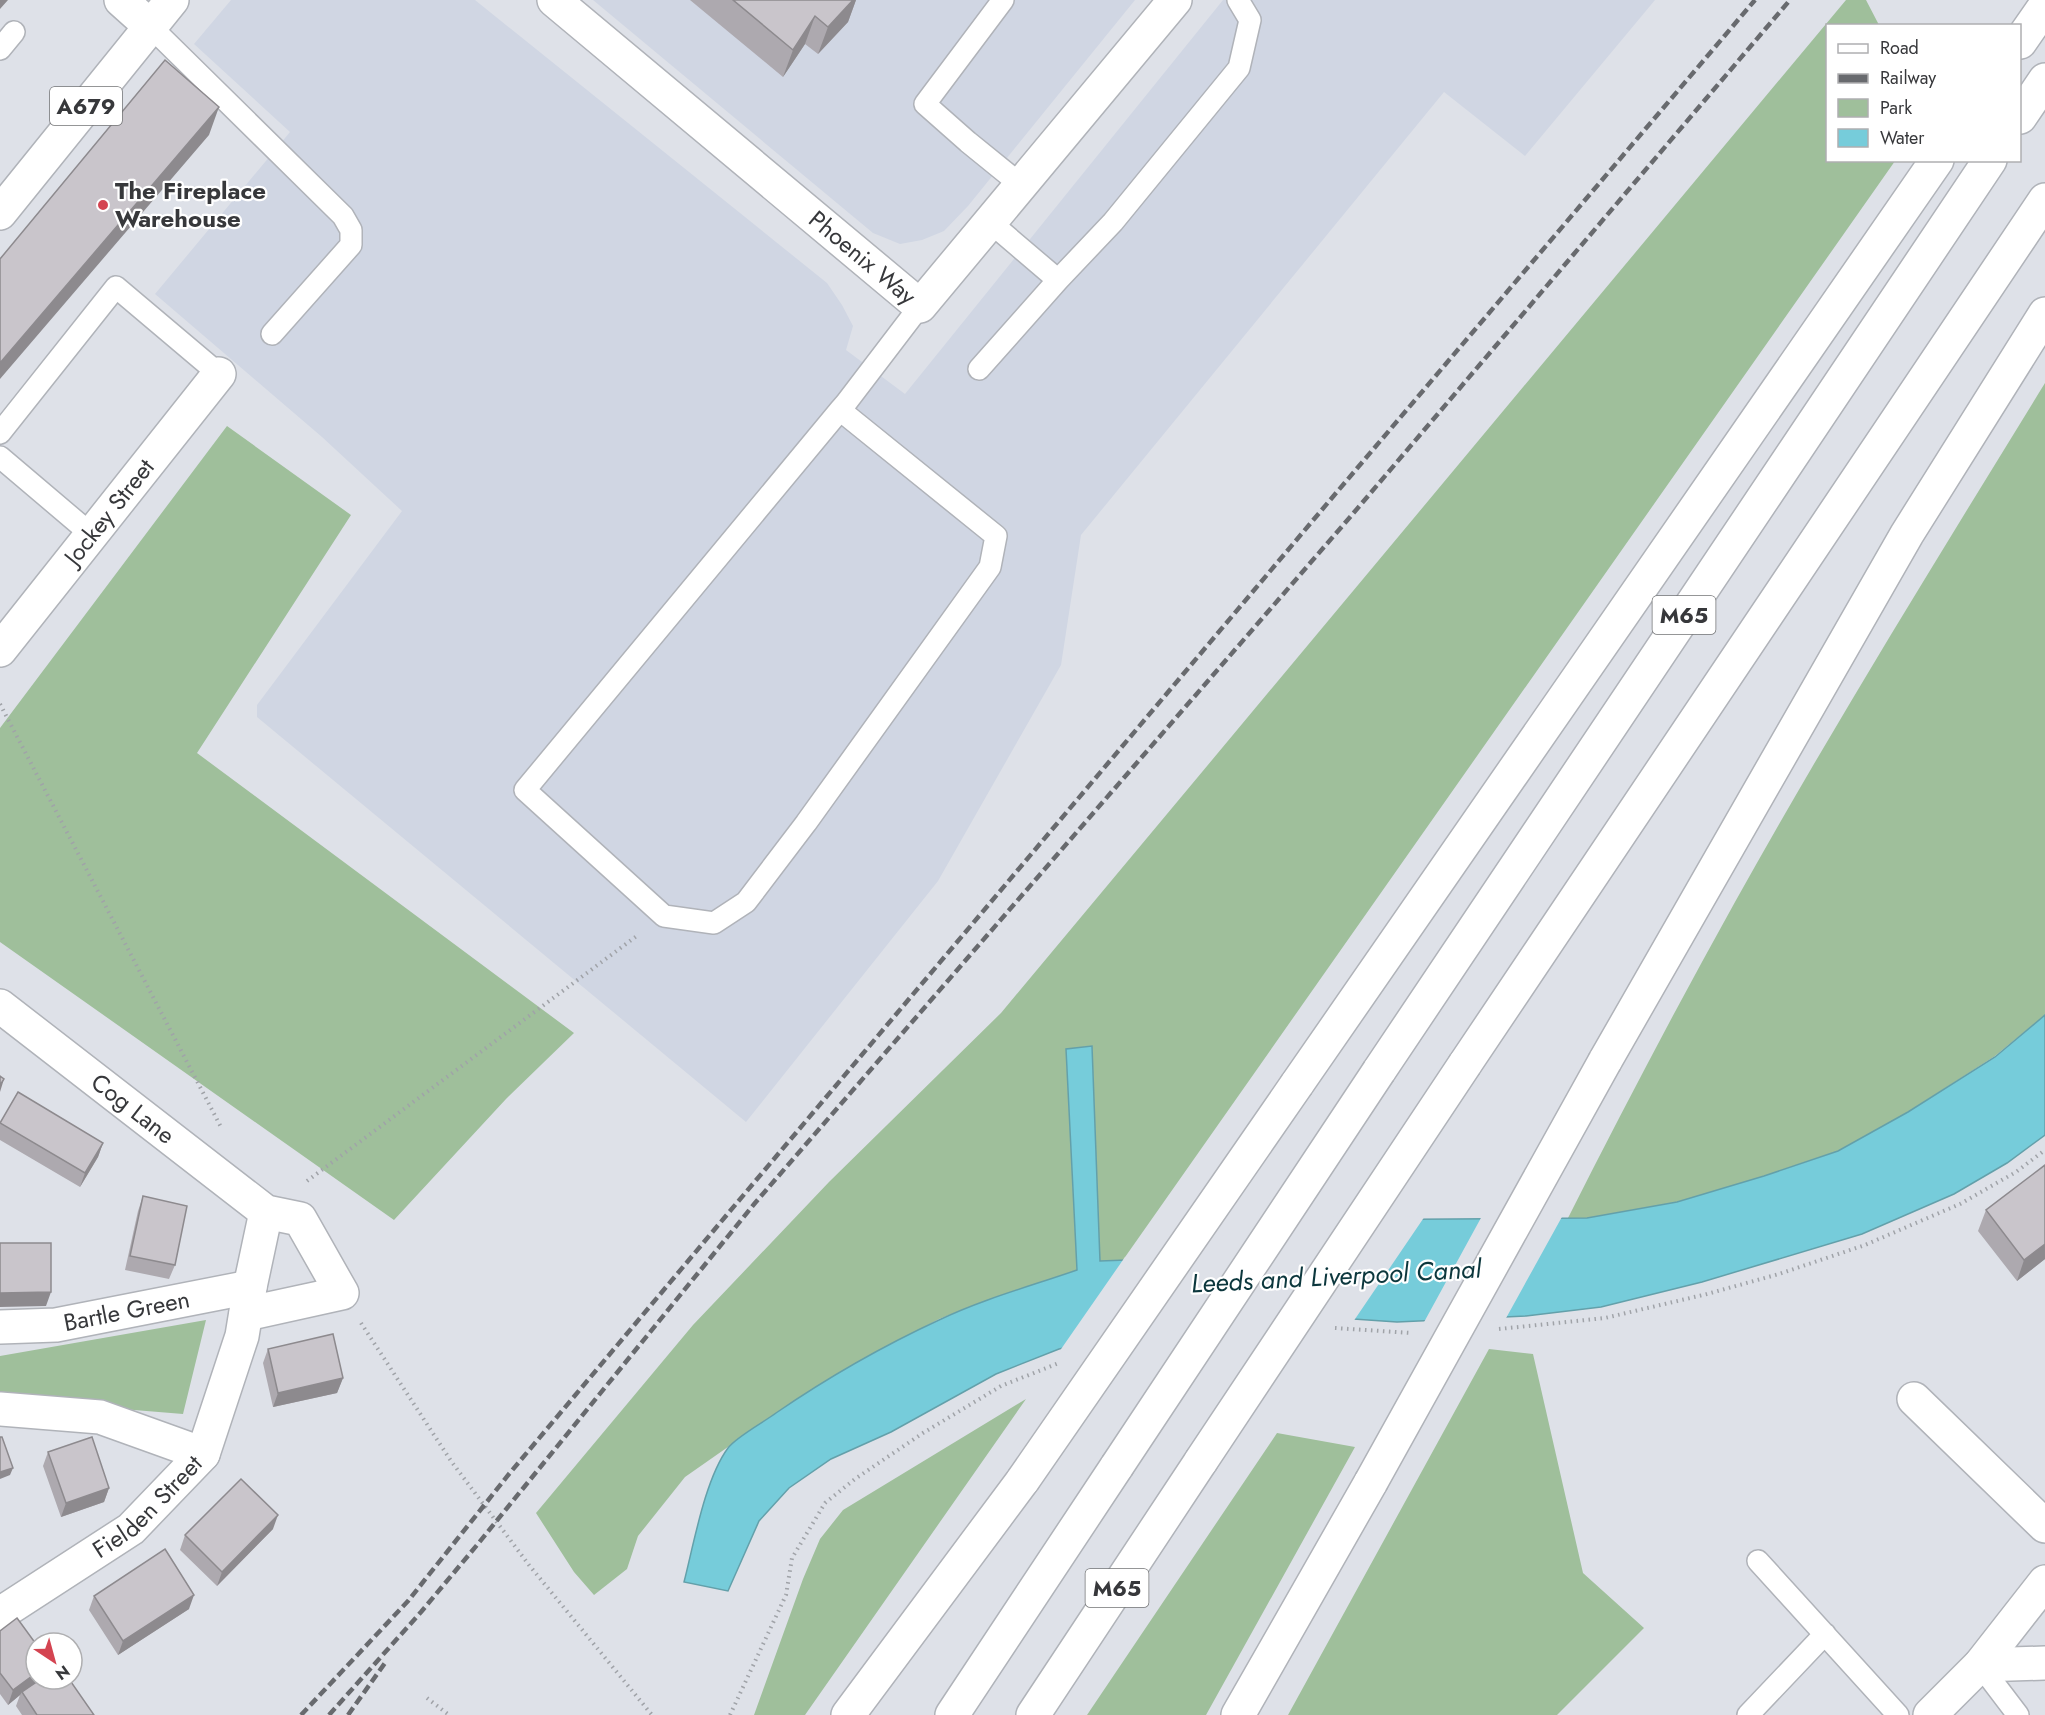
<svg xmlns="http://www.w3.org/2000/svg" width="2045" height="1715" viewBox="0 0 2045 1715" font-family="Jost,sans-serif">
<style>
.built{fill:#d0d6e3}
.green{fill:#9fbf9b}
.water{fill:#76ccda;stroke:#63a0aa;stroke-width:1.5}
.pier{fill:#dee1e8}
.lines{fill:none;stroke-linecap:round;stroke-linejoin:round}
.lane-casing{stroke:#b0b3b9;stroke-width:24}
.street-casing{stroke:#b0b3b9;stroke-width:36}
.primary-casing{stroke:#b0b3b9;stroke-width:36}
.highway-casing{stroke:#b0b3b9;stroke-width:36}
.path{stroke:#a0a3a8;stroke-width:4;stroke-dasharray:1.5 4.5;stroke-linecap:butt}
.lane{stroke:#fff;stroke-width:21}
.street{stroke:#fff;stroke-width:33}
.primary{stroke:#fff;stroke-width:33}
.highway{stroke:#fff;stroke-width:33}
.rail{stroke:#686a6e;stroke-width:4.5;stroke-dasharray:9 4.5;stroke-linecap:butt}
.highway-bridge-casing{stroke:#b0b3b9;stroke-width:36;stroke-linecap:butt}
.highway-bridge{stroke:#fff;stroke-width:33}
.wall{fill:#ada9af}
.shaded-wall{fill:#8d8a8e}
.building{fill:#c9c5cb;stroke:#8d8a8e;stroke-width:1.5}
.poi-dot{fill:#d44451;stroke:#fff;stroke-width:2}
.labels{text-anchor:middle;stroke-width:4.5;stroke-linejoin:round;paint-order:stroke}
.shield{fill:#fff;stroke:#737476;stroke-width:1.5}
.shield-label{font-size:22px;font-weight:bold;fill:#37383b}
.poi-label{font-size:24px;font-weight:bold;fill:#37383b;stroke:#fff;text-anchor:start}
.street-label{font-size:24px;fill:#37383b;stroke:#fff}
.water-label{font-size:26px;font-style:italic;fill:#0c373d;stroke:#fff}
</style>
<rect width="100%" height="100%" fill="#dee1e8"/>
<!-- built -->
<path class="built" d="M231 0H475L827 283 842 305 853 326 846 350 905 394 1223 0H1655L1525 156 1444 92 1081 535 1061 665 938 881 746 1122 257 717V705L402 511 322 437 155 294 290 132 194 44Z
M593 0H1135L968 206 944 231 922 240 900 244 873 233Z"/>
<!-- green -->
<path class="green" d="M1846 0H1866L1879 25 1828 26V160L1895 161 1123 1260 1100 1261 1092 1046 1066 1049 1077 1270 972 1306 939 1319 867 1357 785 1407 685 1477 638 1536 627 1569 594 1595 574 1572 536 1513 693 1325 829 1182 1001 1013Z
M2045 383V1015L1995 1056 1908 1112 1838 1151 1764 1176 1677 1202 1587 1218H1568C1622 1111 1677 1006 1735 902 1833 726 1940 554 2045 383Z
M227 426 351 515 197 753 574 1033 506 1099 394 1220 0 942V728Z
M206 1320 183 1414 0 1399V1356Z
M1489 1349 1533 1354 1583 1573 1644 1628 1557 1715H1288Z
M1026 1399 805 1715H754L803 1579 820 1539 843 1510Z
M1277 1433 1355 1447 1206 1715H1087Z"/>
<!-- water -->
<path class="water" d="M2045 1015V1135L2007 1163 1954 1194 1862 1234 1702 1282 1601 1307 1526 1316 1397 1322 1268 1313 1130 1334 1059 1349 996 1374 891 1432 831 1459 789 1488 759 1521 728 1591 684 1582C694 1543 705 1479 728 1448 736 1437 764 1422 776 1413 827 1378 883 1346 939 1320 983 1299 1031 1286 1077 1270L1066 1049 1092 1046 1100 1261 1127 1260 1307 1220 1587 1218 1677 1202 1764 1176 1838 1151 1908 1112 1995 1057Z"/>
<!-- pier -->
<path class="pier" d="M1563 1215 1505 1320 1423 1324 1482 1216Z
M1425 1216 1353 1322 1268 1316 1130 1337 1059 1352 1125 1257 1307 1217Z"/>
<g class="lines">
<!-- lane casing -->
<g class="lane-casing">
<path id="lane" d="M1003 0 925 104 968 142 1021 185
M150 26 343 216 351 230V245L272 334
M0 49 14 32
M990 222 1058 280 1113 222 1239 68 1250 20 1238 0
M979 369 1058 280
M840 410 996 536 990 567 806 823 746 902 714 923 664 916 525 790 840 410 846 403 920 306
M0 433 116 287 219 374
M0 457 92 535
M1758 1561 1898 1715
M1980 1665 2018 1715
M1748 1715 1825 1634"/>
</g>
<!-- street casing -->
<g class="street-casing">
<g id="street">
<path d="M121 0 150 26"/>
<path id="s1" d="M554 0 920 306 1175 0"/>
<path id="s2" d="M0 650 219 374"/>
<path id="s3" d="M0 1006 266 1212 300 1219 342 1293 246 1314"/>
<path id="s4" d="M0 1327 56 1325 250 1287"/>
<path d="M1914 1399 2045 1526"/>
<path d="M0 1409 100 1417 203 1454"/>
<path id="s5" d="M0 1614 131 1529 203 1454 242 1336 250 1287 266 1212"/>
<path d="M1980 1665 2045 1663"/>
<path d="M1930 1715 1980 1665 2045 1582"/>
</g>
</g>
<!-- primary casing -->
<g class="primary-casing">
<path id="primary" d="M0 213 172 0"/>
</g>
<!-- highway casing -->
<g class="highway-casing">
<path id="highway" d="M2020 42 2045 6
M2020 117 2045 80
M1605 1061 1907 534 2045 314
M1465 1064 2045 200
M1379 1071 1990 160
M1297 1084 1937 160
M848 1715 1023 1480
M952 1715 1117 1466
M1033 1715 1201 1461
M1238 1715 1371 1482"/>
</g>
<!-- path -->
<path class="path" d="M0 704 222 1129
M307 1181 638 935
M361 1323 451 1461 529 1565 652 1715
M1335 1328 1411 1333
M1499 1329 1605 1318 1707 1294 1779 1274 1865 1245 1960 1204 2016 1172 2045 1150
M427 1698 449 1715
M730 1715 786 1595 792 1558 825 1503 855 1479 923 1433 1001 1386 1059 1363"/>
<!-- lane -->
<use href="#lane" class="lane"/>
<!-- street -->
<use href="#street" class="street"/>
<!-- primary -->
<use href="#primary" class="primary"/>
<!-- highway -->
<use href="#highway" class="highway"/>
<!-- rail -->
<path class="rail" d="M301 1715 408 1601 509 1474 725 1217 1331 499 1755 0
M329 1715 421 1612 477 1545 755 1203 1351 516 1790 0
M348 1715 385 1663"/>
<!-- highway-bridge casing -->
<g class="highway-bridge-casing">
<path id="highway-bridge" d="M1201 1461 1465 1064
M1117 1466 1379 1071
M1023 1480 1297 1084
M1371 1482 1605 1061"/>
</g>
<!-- highway-bridge -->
<use href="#highway-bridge" class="highway-bridge"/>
</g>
<!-- wall -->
<path class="wall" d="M690 0H856L848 22 818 54 805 44 783 77Z
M18 1092 103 1143 98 1157 80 1187 0 1140V1124Z
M143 1196 175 1265 169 1279 125 1270 138 1211Z
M1986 1210 2045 1259 2017 1281 1978 1231Z
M268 1349 343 1378 337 1393 273 1407 263 1363Z
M48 1452 109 1488 104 1502 61 1517 43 1466Z
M273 1529 217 1586 180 1550 185 1535Z
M94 1596 189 1609 118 1655 89 1610Z
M0 1631 36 1679 94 1715H22L16 1706 20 1695 8 1705 0 1694Z"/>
<!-- shaded-wall -->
<path class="shaded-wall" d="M0 0H8L0 9Z
M853 0H856L848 22 818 54 828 27Z
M815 16 805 44 783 77 793 50Z
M219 107 209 135 0 379V363Z
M4 1079 0 1092V1085Z
M103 1143 98 1157 80 1187 85 1173Z
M2045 1244V1259L2017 1281 2024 1260Z
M51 1292 46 1306 0 1307V1293Z
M343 1378 337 1393 273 1407 278 1393Z
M13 1468 10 1475 0 1479V1472Z
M109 1488 104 1502 61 1517 66 1503Z
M278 1515 273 1529 217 1586 222 1572Z
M194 1595 189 1609 118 1655 123 1641Z
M36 1673V1679H43L22 1692 20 1695 8 1705 13 1690Z"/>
<!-- building -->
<path class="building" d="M733 0H853L828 27 815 16 793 50Z
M165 60 219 107 0 363V259Z
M0 1076 4 1079 0 1085Z
M18 1092 103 1143 85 1173 0 1123Z
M2045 1165V1244L2024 1260 1986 1210Z
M143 1196 187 1206 175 1265 130 1256Z
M0 1243H51V1292L0 1293Z
M333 1334 343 1378 278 1393 268 1349Z
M0 1437H2L13 1468 0 1472Z
M92 1437 109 1488 66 1503 48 1452Z
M241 1479 278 1515 222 1572 185 1535Z
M165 1549 194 1595 123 1641 94 1596Z
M17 1618 36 1644V1673L13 1690 0 1673V1631Z
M41 1679H69L94 1715H37L22 1692Z"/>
<!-- markers -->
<circle class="poi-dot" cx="103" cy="205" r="6"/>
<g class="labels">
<!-- shield labels -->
<g class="shield">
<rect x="50" y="87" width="72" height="38" rx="4.5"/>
<rect x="1652.5" y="596" width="63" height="38" rx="4.5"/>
<rect x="1085.5" y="1569" width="63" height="38" rx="4.5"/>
</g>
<g class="shield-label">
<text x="86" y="114">A679</text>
<text x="1684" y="623">M65</text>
<text x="1117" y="1596">M65</text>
</g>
<!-- poi labels -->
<g class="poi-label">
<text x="115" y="199">The Fireplace<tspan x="115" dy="28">Warehouse</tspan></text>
</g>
<!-- street labels -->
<g class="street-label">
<text dy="8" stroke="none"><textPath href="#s1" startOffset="402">Phoenix Way</textPath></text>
<text dy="8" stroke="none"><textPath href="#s2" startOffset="176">Jockey Street</textPath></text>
<text dy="8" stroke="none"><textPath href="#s3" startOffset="168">Cog Lane</textPath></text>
<text dy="8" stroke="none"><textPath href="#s4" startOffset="128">Bartle Green</textPath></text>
<text dy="8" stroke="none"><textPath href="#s5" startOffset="183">Fielden Street</textPath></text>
</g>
<!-- water labels -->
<g class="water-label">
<text transform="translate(1336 1276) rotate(-3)" y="9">Leeds and Liverpool Canal</text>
</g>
</g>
<!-- legend -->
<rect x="1826" y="24" width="195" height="138" fill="#ffffff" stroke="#afafb1" stroke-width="1.5"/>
<rect x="1838" y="44" width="30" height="9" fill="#ffffff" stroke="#afafb1" stroke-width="1.5"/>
<text x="1880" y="54" font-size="18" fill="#37383b">Road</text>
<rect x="1838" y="74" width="30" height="9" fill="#686a6e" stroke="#afafb1" stroke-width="1.5"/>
<text x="1880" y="84" font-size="18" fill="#37383b">Railway</text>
<rect x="1838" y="99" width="30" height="18" fill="#9fbf9b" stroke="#afafb1" stroke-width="1.5"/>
<text x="1880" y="114" font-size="18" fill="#37383b">Park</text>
<rect x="1838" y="129" width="30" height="18" fill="#76ccda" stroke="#afafb1" stroke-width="1.5"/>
<text x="1880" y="144" font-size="18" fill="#37383b">Water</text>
<!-- north arrow -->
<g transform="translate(54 1661) rotate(144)"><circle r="28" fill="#ffffff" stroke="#afafb1" stroke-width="1.5"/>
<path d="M0-4.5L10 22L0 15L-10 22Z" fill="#d44451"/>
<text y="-9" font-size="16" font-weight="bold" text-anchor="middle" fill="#37383b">N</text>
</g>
</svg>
